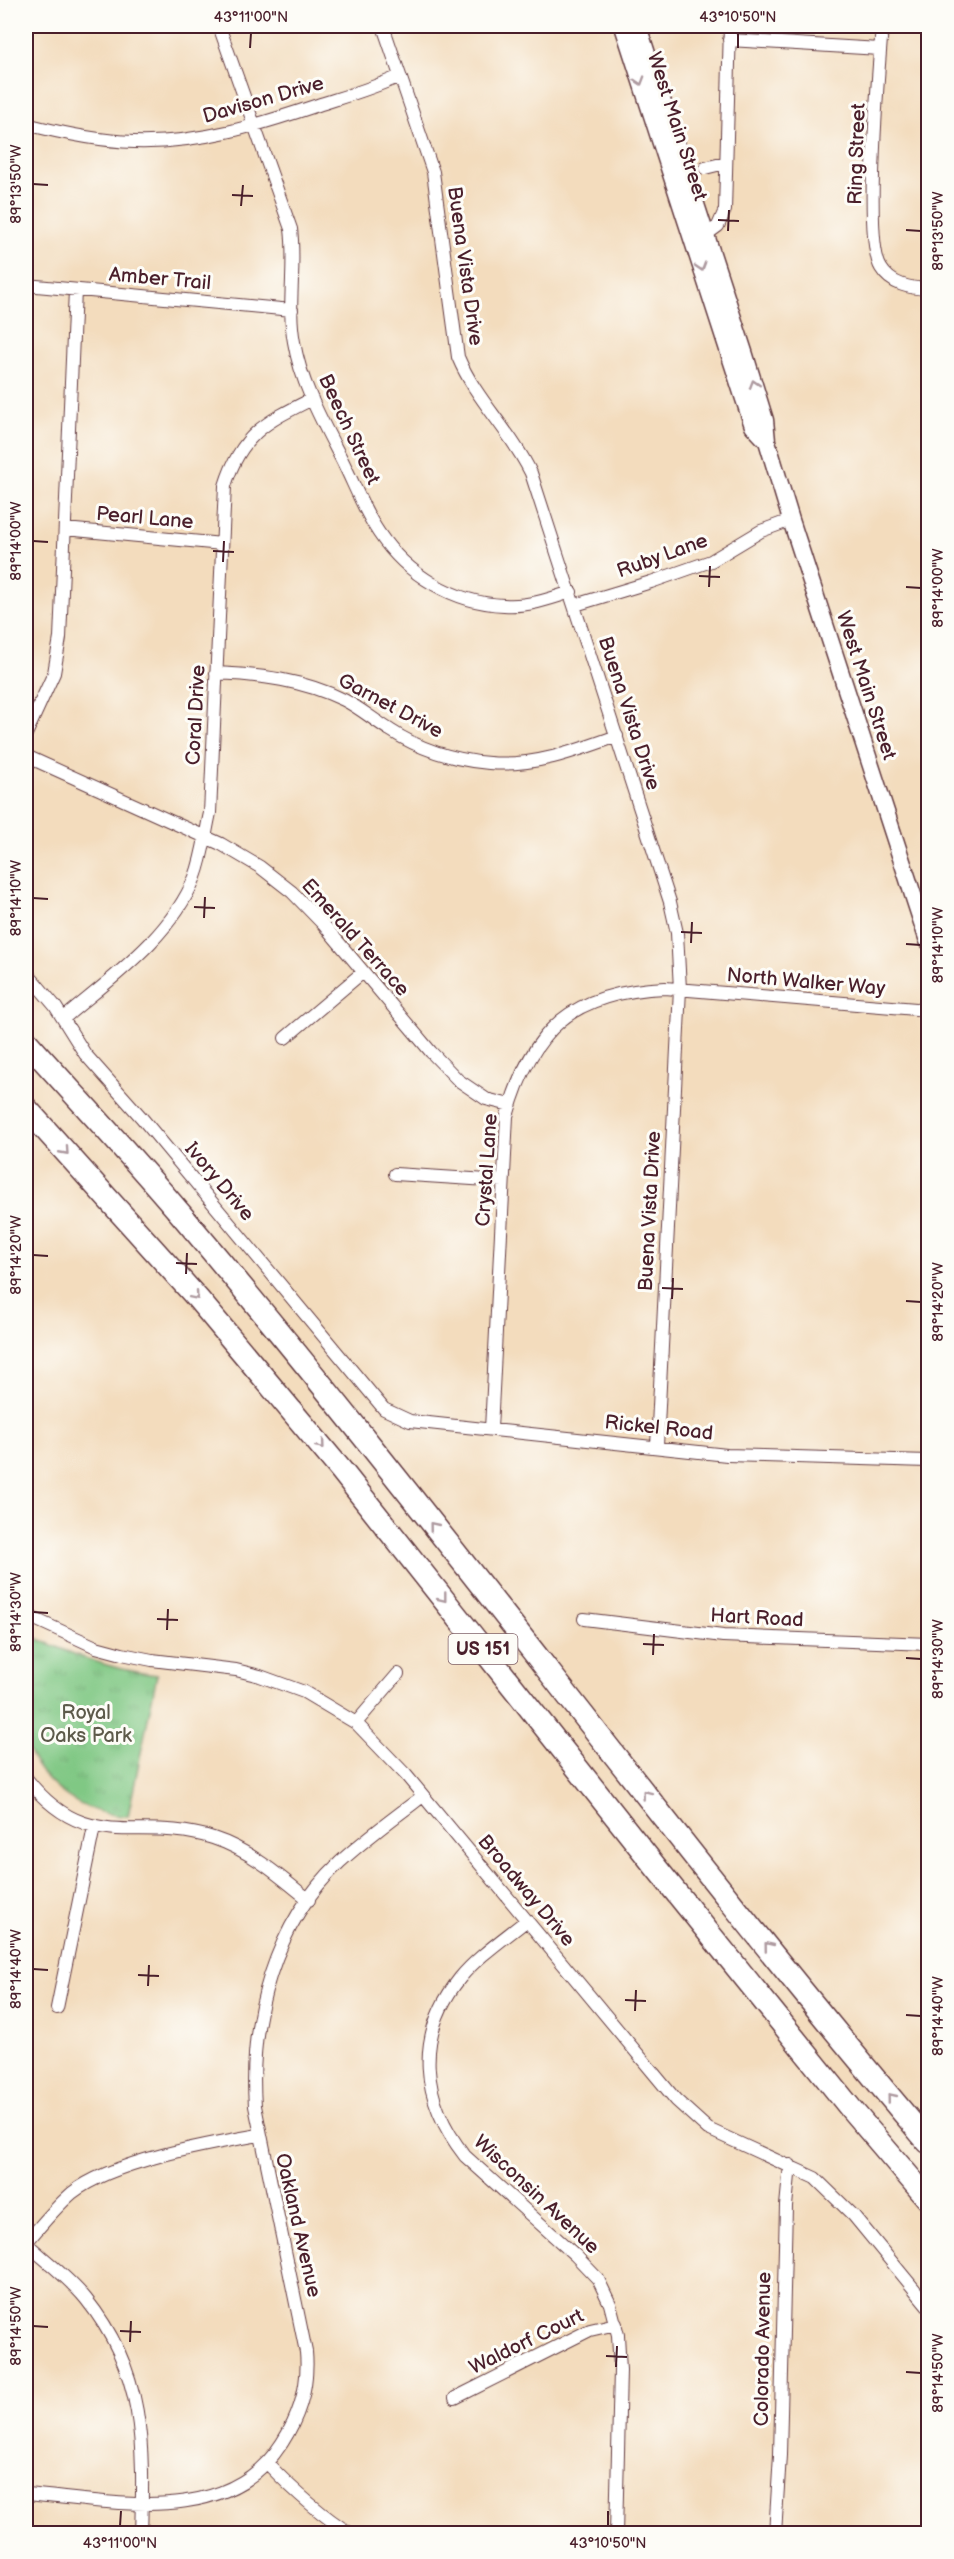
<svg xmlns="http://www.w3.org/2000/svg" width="954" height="2559" viewBox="0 0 954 2559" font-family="'Balsamiq Sans',sans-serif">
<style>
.park{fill:url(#park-tufts);stroke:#657458;stroke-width:1.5}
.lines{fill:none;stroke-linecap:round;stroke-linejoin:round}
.street-casing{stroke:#633b41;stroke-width:14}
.secondary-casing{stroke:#633b41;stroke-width:19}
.highway-casing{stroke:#633b41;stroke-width:25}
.street{stroke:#fff;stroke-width:12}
.secondary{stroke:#fff;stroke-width:16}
.highway{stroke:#fff;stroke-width:22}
.oneway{stroke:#ae9aa0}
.ticks{fill:none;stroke:#4a1f2b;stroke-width:2}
.labels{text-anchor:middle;stroke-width:6;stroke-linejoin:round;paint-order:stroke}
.shield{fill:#fdfcf7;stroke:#806168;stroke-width:1.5}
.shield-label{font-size:18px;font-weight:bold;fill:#4a1f2b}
.street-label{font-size:20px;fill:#4a1f2b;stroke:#fdfcf7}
.park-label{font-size:20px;fill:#5d5a4a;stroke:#fdfcf7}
.neatline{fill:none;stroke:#4a1f2b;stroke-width:2}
.ticks-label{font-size:15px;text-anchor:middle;fill:#4a1f2b}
</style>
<defs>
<pattern id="park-tufts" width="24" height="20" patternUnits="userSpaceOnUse" patternTransform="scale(1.5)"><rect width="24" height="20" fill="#80c884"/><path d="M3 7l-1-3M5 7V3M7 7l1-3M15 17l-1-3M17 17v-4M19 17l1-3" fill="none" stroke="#70ab72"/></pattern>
</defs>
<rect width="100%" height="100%" fill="#fdfcf7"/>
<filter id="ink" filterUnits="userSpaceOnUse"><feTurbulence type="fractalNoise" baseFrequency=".0167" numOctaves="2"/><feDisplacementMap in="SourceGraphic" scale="12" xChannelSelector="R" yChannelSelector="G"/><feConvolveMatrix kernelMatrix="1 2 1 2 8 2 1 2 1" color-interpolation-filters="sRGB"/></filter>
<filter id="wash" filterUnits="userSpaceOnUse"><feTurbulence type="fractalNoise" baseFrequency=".008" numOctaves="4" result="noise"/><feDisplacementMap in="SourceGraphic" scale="24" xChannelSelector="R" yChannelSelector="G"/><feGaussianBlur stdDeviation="1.35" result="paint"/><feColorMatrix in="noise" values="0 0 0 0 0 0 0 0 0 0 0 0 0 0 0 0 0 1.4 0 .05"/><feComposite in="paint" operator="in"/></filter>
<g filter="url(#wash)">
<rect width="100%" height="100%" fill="#f3dcbd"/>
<!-- park -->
<path class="park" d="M34 1637C75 1656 113 1670 157 1675L128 1816C82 1815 44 1787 26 1746V1654Z"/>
</g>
<g filter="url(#ink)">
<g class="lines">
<!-- street casing -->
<g class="street-casing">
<path id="street" d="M219 26 291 229C296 267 287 305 294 342 301 384 323 423 342 460 354 484 364 511 379 533 407 575 454 603 504 605 527 607 550 599 571 592
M383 26 433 172 458 357C476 400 511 431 531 473L670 902 677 933 680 989 657 1446
M882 26C879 67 863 240 881 268 891 285 910 288 928 289
M729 40 880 49
M26 124C61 133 97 141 134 142 198 144 259 125 318 105 346 96 374 88 400 76
M705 168 725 163
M707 234 718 226 725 210 730 26
M26 285 292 310
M65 529 222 544
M575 605 651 582 711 561 761 531 791 520
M216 673C260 675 304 680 344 700 360 708 375 721 390 730 419 749 454 760 489 763 533 767 576 751 617 736
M26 734 54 673 60 638 75 290
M26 756 221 844 260 867 292 892 323 924 431 1052 458 1080 486 1099 510 1105
M26 972 55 1006 85 1054 141 1117 384 1409 410 1421 727 1455 928 1461
M63 1019C111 978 171 937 195 877 203 856 205 835 210 813L225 486C241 434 266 422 312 399
M285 1038 363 972
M395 1174 503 1181
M491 1429 507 1116C532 1028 573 992 665 988L928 1010
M26 1615 96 1647 122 1654 152 1660 236 1670 260 1676 304 1692 356 1723 406 1775 676 2100 708 2129 815 2178 854 2216 928 2306
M584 1619 723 1636 928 1644
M356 1723 398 1674
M26 1778C88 1857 137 1814 213 1838 250 1850 280 1876 309 1900
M527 1920C505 1938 478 1956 460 1978 414 2036 421 2100 465 2156L575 2255 598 2279 610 2304 618 2335 620 2370 616 2534
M57 2008 94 1827
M26 2243C46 2261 69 2278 86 2299 145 2372 144 2445 141 2534
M26 2243C40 2226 55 2208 72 2193 113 2161 207 2144 259 2135
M455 2398 590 2330 616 2324
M267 2463C293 2490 319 2514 351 2534
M26 2494C112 2501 227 2529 282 2443 300 2415 309 2384 306 2352L255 2106C249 2019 274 1924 340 1862 366 1838 395 1817 423 1796
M775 2534 780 2455 786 2206 790 2165"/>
</g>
<!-- secondary casing -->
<g class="secondary-casing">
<path id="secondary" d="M623 26 744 399 753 426 767 441
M638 26 744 352 765 420 767 441 791 520 928 941"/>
</g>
<!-- highway casing -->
<g class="highway-casing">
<path id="highway" d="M26 1041C77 1098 129 1153 179 1212 436 1515 670 1839 928 2142
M26 1108 198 1299 341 1470 658 1870 852 2110 928 2199"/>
</g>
<!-- street -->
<use href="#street" class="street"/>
<!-- secondary -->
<use href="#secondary" class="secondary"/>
<!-- highway -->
<use href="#highway" class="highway"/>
</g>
<!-- one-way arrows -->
<defs><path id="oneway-chevron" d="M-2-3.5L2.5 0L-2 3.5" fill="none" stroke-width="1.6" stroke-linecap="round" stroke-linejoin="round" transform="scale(1.5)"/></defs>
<g class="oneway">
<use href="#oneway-chevron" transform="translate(640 81) rotate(73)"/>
<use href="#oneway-chevron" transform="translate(701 267) rotate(73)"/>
<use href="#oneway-chevron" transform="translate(754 384) rotate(-107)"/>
<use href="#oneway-chevron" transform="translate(65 1151) rotate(48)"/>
<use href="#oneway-chevron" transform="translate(195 1296) rotate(49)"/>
<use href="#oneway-chevron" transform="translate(321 1445) rotate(50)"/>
<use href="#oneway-chevron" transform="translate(433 1526) rotate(-129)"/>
<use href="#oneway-chevron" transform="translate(443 1598) rotate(52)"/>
<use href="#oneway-chevron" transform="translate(646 1794) rotate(-128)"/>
<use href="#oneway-chevron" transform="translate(768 1946) rotate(-129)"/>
<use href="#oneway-chevron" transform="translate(891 2097) rotate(-129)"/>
</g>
</g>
<!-- ticks -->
<path class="ticks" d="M250 48 251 33M738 48V33M33 184 48 185M232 195 253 196M241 206 243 185M718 220 739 221M906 230 921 231M728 231 729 210M33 541 48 542M213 551 234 552M223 562 224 541M699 576 720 577M709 587 710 566M906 587 921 588M33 898 48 899M194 907 215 908M204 918 205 897M681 932 702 933M691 943 692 922M906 944 921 945M33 1255 48 1256M176 1263 197 1264M186 1274 187 1253M662 1288 683 1289M672 1299 673 1278M906 1301 921 1302M33 1612 48 1613M157 1619 178 1620M167 1630 168 1609M643 1644 664 1645M653 1655 654 1634M906 1658 921 1659M33 1969 48 1970M138 1975 159 1976M148 1986 149 1965M625 2000 646 2001M635 2011 636 1990M906 2015 921 2016M33 2326 48 2327M120 2331 141 2332M130 2342 131 2321M606 2356 627 2357M616 2367 617 2346M906 2372 921 2373M120 2526 121 2511M608 2526V2511"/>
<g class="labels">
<!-- shield labels -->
<rect class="shield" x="448.5" y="1634" width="69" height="30" rx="4.5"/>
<g class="shield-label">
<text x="483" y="1655">US 151</text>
</g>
<!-- street labels -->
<g class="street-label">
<text transform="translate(263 99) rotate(-16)" y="7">Davison Drive</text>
<text transform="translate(678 126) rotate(72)" y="7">West Main Street</text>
<text transform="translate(856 154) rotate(-88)" y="7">Ring Street</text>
<text transform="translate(466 266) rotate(82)" y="7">Buena Vista Drive</text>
<text transform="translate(160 278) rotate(5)" y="7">Amber Trail</text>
<text transform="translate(350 429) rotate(65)" y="7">Beech Street</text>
<text transform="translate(145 517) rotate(5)" y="7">Pearl Lane</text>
<text transform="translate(662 555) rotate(-20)" y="7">Ruby Lane</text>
<text transform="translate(867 685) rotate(72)" y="7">West Main Street</text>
<text transform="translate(391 705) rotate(28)" y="7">Garnet Drive</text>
<text transform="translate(630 713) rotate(72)" y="7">Buena Vista Drive</text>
<text transform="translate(195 715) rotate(-87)" y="7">Coral Drive</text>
<text transform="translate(356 937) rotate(48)" y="7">Emerald Terrace</text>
<text transform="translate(806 981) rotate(5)" y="7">North Walker Way</text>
<text transform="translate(486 1170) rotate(-86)" y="7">Crystal Lane</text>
<text transform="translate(220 1181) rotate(50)" y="7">Ivory Drive</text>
<text transform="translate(649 1211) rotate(-87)" y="7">Buena Vista Drive</text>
<text transform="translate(659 1427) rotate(6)" y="7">Rickel Road</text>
<text transform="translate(757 1617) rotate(3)" y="7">Hart Road</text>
<text transform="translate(527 1890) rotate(50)" y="7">Broadway Drive</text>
<text transform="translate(537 2194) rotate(43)" y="7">Wisconsin Avenue</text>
<text transform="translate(299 2225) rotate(77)" y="7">Oakland Avenue</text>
<text transform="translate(526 2341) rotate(-26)" y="7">Waldorf Court</text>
<text transform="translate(762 2349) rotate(-89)" y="7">Colorado Avenue</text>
</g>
<!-- park labels -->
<g class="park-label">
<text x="86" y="1719">Royal<tspan x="86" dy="23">Oaks Park</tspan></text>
</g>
</g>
<!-- margin -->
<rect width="954" height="2559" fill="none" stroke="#fdfcf7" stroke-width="66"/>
<rect x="33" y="33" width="888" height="2493" class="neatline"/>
<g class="ticks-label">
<text x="251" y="22">43°11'00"N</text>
<text x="738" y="22">43°10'50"N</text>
<text transform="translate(16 184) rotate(-90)" y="5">89°13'50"W</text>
<text transform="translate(938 231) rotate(-90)" y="5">89°13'50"W</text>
<text transform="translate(16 541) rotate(-90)" y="5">89°14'00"W</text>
<text transform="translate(938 588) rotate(-90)" y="5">89°14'00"W</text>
<text transform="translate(16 898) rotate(-90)" y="5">89°14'10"W</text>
<text transform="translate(938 945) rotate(-90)" y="5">89°14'10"W</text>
<text transform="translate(16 1255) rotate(-90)" y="5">89°14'20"W</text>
<text transform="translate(938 1302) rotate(-90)" y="5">89°14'20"W</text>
<text transform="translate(16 1612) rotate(-90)" y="5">89°14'30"W</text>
<text transform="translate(938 1659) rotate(-90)" y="5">89°14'30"W</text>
<text transform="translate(16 1969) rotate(-90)" y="5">89°14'40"W</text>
<text transform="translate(938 2016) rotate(-90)" y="5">89°14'40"W</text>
<text transform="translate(16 2326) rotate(-90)" y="5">89°14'50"W</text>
<text transform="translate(938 2373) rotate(-90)" y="5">89°14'50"W</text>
<text x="120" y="2548">43°11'00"N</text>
<text x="608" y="2548">43°10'50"N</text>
</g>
</svg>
